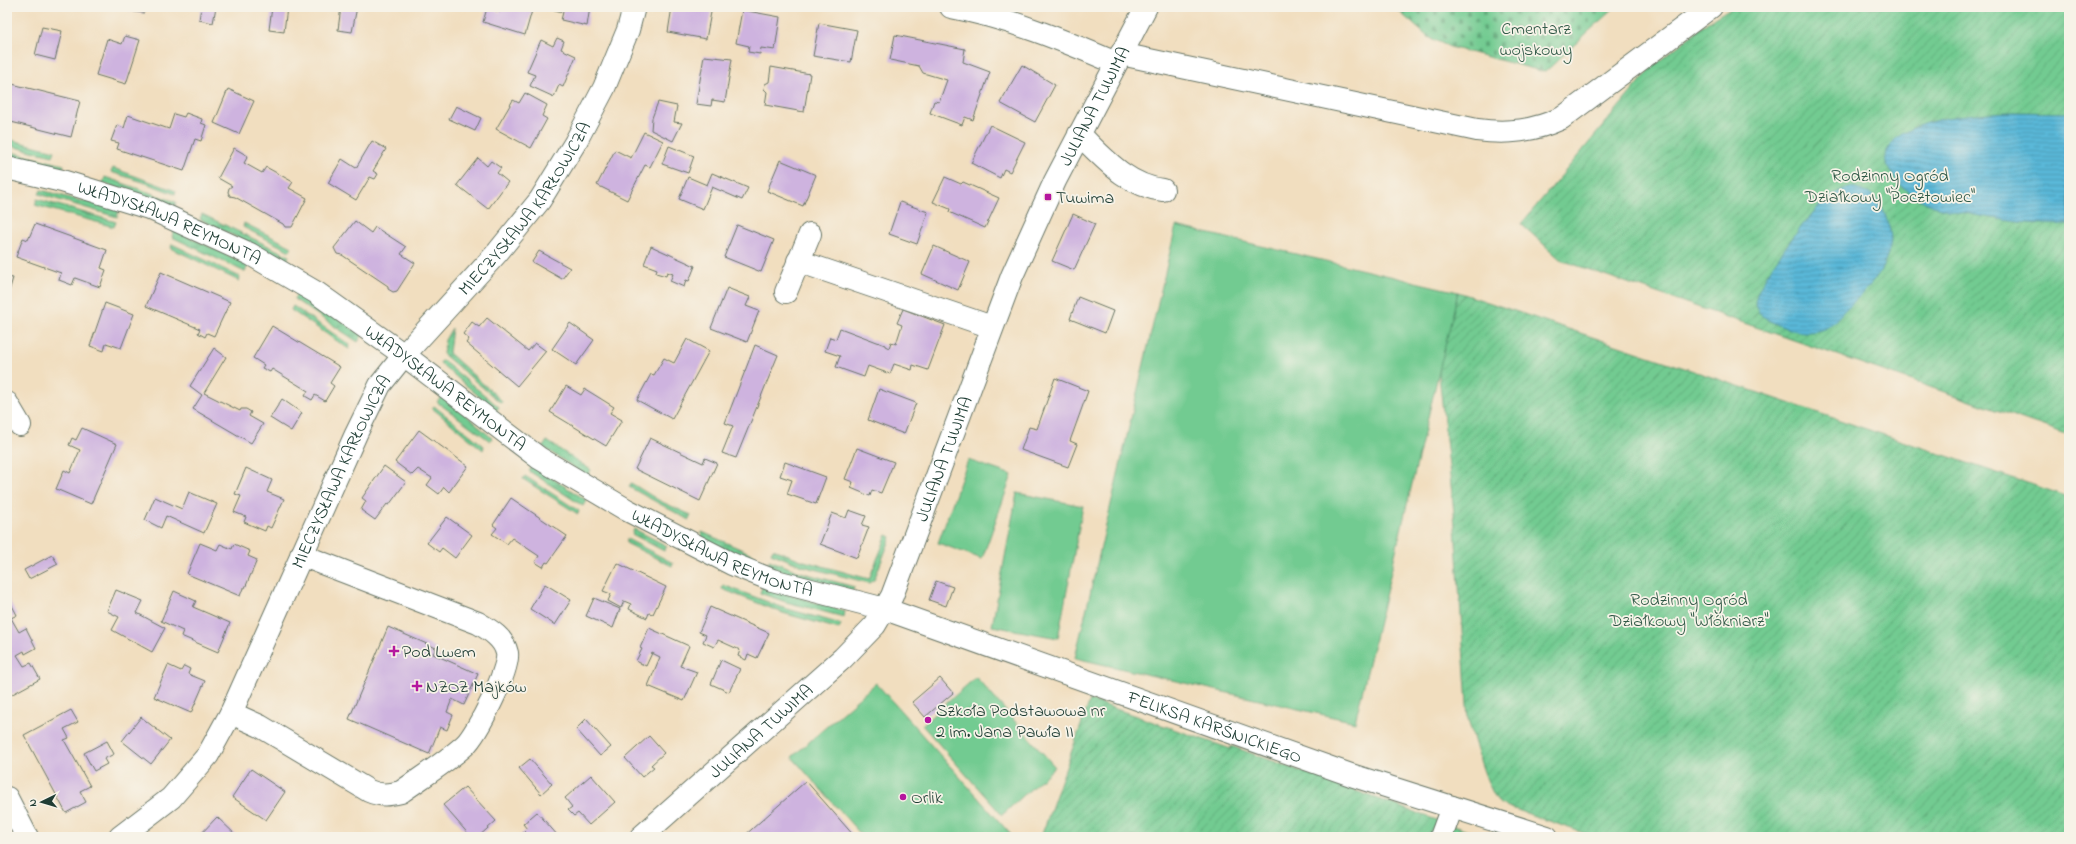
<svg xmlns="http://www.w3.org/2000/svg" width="2076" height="844" viewBox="0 0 2076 844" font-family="'Indie Flower',sans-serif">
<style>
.grass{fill:url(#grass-tufts);stroke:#488462}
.cemetery{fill:url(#cemetery-stones);stroke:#488462}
.garden{fill:url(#garden-furrows);stroke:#488462}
.pitch{fill:#72cb91;stroke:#488462}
.water{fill:url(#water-rules);stroke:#3c7a86}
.building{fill:#ceb3df}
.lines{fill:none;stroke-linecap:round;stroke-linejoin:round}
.minor-casing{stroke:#687565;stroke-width:24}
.minor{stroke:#fff;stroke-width:22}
.poi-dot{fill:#b5179e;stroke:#f7f3e8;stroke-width:1.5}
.labels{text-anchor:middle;stroke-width:3.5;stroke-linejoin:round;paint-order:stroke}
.park-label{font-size:18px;fill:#305947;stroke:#f7f3e8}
.street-label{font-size:18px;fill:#1f3d34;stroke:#f7f3e8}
.poi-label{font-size:18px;fill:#1f3d34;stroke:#f7f3e8;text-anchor:start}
</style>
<defs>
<pattern id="grass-tufts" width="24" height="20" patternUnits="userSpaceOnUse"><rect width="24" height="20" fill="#72cb91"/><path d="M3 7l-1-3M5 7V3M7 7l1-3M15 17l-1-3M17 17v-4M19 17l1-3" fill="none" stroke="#5da677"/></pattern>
<pattern id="cemetery-stones" width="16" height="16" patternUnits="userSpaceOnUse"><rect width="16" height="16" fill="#72cb91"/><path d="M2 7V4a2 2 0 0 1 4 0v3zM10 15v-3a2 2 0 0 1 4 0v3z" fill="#5da677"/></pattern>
<pattern id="garden-furrows" width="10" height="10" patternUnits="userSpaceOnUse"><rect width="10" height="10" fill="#72cb91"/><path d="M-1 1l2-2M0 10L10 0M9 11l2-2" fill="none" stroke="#5da677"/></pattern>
<pattern id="water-rules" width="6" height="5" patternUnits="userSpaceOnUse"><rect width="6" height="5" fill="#5ab8d8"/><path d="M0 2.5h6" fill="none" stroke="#4a97b0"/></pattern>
</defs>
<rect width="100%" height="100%" fill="#f7f3e8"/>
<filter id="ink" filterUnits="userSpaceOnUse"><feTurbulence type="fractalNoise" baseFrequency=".025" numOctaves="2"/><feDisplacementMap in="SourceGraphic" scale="8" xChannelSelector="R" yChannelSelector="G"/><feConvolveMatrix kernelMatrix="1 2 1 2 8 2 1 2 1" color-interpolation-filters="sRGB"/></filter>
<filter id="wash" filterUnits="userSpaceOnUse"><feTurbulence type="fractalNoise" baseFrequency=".012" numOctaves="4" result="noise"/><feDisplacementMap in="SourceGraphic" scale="16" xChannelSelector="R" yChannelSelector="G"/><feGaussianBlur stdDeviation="0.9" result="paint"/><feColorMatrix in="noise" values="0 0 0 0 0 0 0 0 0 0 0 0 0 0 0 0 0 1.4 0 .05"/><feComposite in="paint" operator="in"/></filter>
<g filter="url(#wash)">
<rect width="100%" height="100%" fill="#f1debf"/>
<!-- grass -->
<path class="grass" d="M7 139 55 151 53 156 7 145Z
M7 151 64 165 62 173 7 159Z
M113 168 176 191 175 194 143 182 111 172Z
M105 177 176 202 174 209 103 183Z
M41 190 85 202 86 200 119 210 117 217 39 194Z
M37 199 116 222 114 227 35 205Z
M202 214 289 256 286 262 200 219Z
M244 223 292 247 290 251 243 227Z
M174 230 248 265 245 272 172 237Z
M172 244 240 277 239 281 171 248Z
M298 292 362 335 358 342 294 299Z
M293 306 350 345 349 349 291 310Z
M452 328 449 353 502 401 501 403 443 354 445 340Z
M442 360 499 407 496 411 440 363Z
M442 396 478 425V426L492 438 490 441 437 402Z
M434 406 484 446 483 450 432 408Z
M547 441 591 470 587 476 543 447Z
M533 466 586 500 583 506 529 471Z
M525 476 579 511 578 514 523 479Z
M631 483 660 501 691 515 689 520 629 487Z
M634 529 667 546 664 551 632 534Z
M702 532 754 555 752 558 748 560 701 539Z
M887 535 891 537 874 580 869 583 803 566 771 553 773 549 804 561 869 579Z
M627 539 673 563 672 566 626 543Z
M769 560 800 572 854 587 853 591 769 567Z
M723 585 784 608 841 624 839 629 783 613 722 589Z
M762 587 845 611 844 617 786 602 760 593Z"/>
<!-- cemetery -->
<path class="cemetery" d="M1394 7H1615L1545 72 1450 47 1428 37Z"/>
<!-- garden -->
<path class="garden" d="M1732 7H2069V435L1561 260 1521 224 1653 66 1708 22Z
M1458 292 2069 497V837H1595L1500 804C1485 785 1475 743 1468 719L1454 513 1438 366Z
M1090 700 1231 749V746L1484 837H1041Z"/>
<!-- pitch -->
<path class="pitch" d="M1176 226 1458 292 1355 722 1075 658Z
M968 460 1012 475 982 559 938 543Z
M1017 493 1083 506 1058 638 992 626Z
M976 677 1055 767 1002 815 922 725Z
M876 683 1013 837H863L792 757Z"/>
<!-- water -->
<path class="water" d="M2013 112 2069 113V224C2035 226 2003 220 1970 214 1954 211 1937 209 1923 201 1910 195 1895 181 1888 168 1885 163 1885 156 1887 151 1902 116 1980 113 2013 112Z
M1850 187C1866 189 1877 197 1884 212 1888 223 1893 235 1890 247 1884 274 1865 292 1845 310 1840 315 1834 323 1828 327 1821 331 1813 332 1805 332 1791 332 1756 319 1755 304 1754 285 1810 212 1826 200 1833 194 1841 190 1850 187Z"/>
<g id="blocks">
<!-- building -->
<path class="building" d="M130 7H145L144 13 129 11Z
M201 7H216L213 23 199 20Z
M272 7H287L284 32 269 30Z
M341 7H357L352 32 338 30Z
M501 7H533L525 35 483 22 487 8 500 12Z
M542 7H590L587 26 561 20 563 12Z
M672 7H712L706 39 668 32Z
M742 10 780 17 775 50 761 48 760 54 748 52 749 46 736 43Z
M819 23 857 30 851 62 813 56Z
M42 27 62 31 55 60 35 55Z
M895 35 965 49 963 62 990 72 973 120 965 117 962 125 930 113 934 101 939 102 947 80 923 73 919 66 890 60Z
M125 36 140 40 126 84 96 75 107 39 122 44Z
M557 38 564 41 561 49 576 56 563 87 559 85 554 97 530 86 535 75 527 72 541 40 553 46Z
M704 56 732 59 725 102 712 100 711 106 696 104Z
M1022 65 1055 85 1035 122 1000 103Z
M771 67 810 74 804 112 765 105 767 92 764 89 765 84 769 82Z
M12 84 80 101 71 137 7 121V104Z
M228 89 254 101 239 134 214 123Z
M525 93 547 105 542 116 547 119 531 148 496 129 513 100 519 103Z
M658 102 677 106 674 122 682 123 673 141 651 130 652 118Z
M456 106 481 118 475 131 449 119Z
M186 113 202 119 201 123 206 125 201 141 195 139 184 171 117 149 119 143 111 141 117 125 124 128 128 115 169 129 174 114 184 117Z
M990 125 1025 142 1010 172 1004 169 1000 178 971 163Z
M644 132 663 141 650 167 645 165 627 200 597 185 615 150 631 158Z
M372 141 386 149 373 171 378 174 375 179 370 177 356 200 328 183 342 159 356 168Z
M669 146 694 156 688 173 662 164Z
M234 148 248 156 244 163 262 173 266 167 293 182 289 188 307 198 292 227H285L283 224 235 197 230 196 228 192 229 188 232 186 218 178Z
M478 158 487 166 491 161 501 168 497 173 508 182 488 209 457 185Z
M780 160 816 175 803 206 767 191Z
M712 173 748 188 742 200 712 187 703 209 679 199 688 177 707 185Z
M945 177 961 184 963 182 999 198 985 228 949 212 950 209 933 202Z
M900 202 928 212 917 244 889 234Z
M1073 214 1095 224 1074 270 1052 261Z
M355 221 371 233 375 227 406 247 401 254 415 263 397 291 393 292 388 289V286L342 255 337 254 334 248Z
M35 224 107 250 101 268 106 270 100 287 75 278 72 285 59 280 61 273 16 257 23 238 28 240Z
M737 225 774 240 761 272 724 257Z
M651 246 695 266 689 281 686 280 684 287 670 281 673 274 667 272 666 276 656 273 657 269 644 264Z
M934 246 970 262 958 290 922 274Z
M539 251 570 268 562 279 532 262Z
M161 272 230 302 214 336 207 333 205 337 198 333 200 329 146 306Z
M7 277 13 278 7 298Z
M727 288 750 297 746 306 759 311 747 342 711 328Z
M1078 297 1113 311 1105 333 1070 319Z
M105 303 134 314 121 348 106 343 104 351 90 346Z
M903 309 945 325 928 370 913 365 912 370 894 364 890 374 868 366 864 377 836 367 840 356 825 351 830 337 836 339 840 328 885 345V346L889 348 891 342 896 344 902 325 897 323Z
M487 318 528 351 535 343 546 351 517 386 466 343 469 339 463 334 472 322 479 327Z
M570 323 594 340 576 365 552 349Z
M272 326 340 367 330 383 334 386 325 401 315 395 312 400 305 396 308 391 272 369 270 372 262 368 264 365 253 358Z
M687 339 709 351 672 419 637 400 651 374 654 375 664 358 674 363Z
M755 345 778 355 736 458 722 453 733 426 725 423Z
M214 348 226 357 204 393 240 411 241 409H246L251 412 249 416 263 424 251 443 193 409 202 395 190 386Z
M1055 378 1088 391 1070 441 1077 444 1068 467 1021 450 1029 427 1037 429Z
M566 386 581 395 585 389 598 397 614 407 610 413 622 420 606 446 550 412Z
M879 389 916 403 904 434 868 420Z
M282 399 302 413 291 431 270 418Z
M82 428 117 444 91 504 56 489 64 470 70 473 80 450 69 445 72 438 76 440Z
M419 430 468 466 449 492 444 487 439 494 427 485 432 478 418 469 412 475 395 462Z
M650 438 703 463 705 458 717 463 700 501 635 469Z
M857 448 894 462 881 493 872 490 870 496 851 488 853 482 845 479Z
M785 462 826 477 816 504 787 494 792 480 780 476Z
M384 466 406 482 389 505 387 504 375 520 361 510 366 501 362 498Z
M246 468 272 480 267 492 284 499 271 528 267 526 265 531 244 522 246 517 234 512 241 496 235 494Z
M189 492 217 504 204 533 166 516 161 528 145 520 155 497 182 509Z
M511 498 567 536 548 563 546 562 543 567 535 562 539 556 512 538 507 544 492 534 497 528 493 525Z
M849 510 866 516 862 525 869 527 857 558 820 544 832 513 846 518Z
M447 517 472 535 455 558 442 548 439 552 427 543Z
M200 543 217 550 220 544 232 549 234 544 250 551 248 556 257 560 245 588H243L240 596 187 574Z
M52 555 58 564 29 579 24 570Z
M617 563 666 587 653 614 649 613 647 618 629 609 631 604 624 601 621 608 608 601 611 594 603 591Z
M936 581 953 587 946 606 929 600Z
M545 584 571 600 555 625 530 609Z
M116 590 143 601 137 613 165 628 152 652 112 630 119 617 107 611Z
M174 591 196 601 193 607 230 623 218 652 181 636 183 631 161 621Z
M7 596 17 615 11 618 19 632 26 628 36 648 25 654 24 651 17 655 24 666 31 663 40 679 7 697Z
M594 598 620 609 613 628 586 616Z
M710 607 769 633 757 658 748 654 746 660 738 656 740 650 718 640 714 647 703 642 706 635 699 632Z
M388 627 436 648 433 654 478 674 464 705 452 699 447 712 453 715 447 730 440 727 429 754 349 719Z
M649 628 689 646 680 666 697 672 684 701 648 686 660 657 652 653 646 666 636 661 642 649 640 648Z
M721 660 740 669 729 692 711 684Z
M168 665 181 671 184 666 190 669 188 674 205 681 191 713 154 697Z
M940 678 953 693 925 717 912 702Z
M71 710 78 722 64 729 69 738 64 740 90 786 80 791 86 802 66 813 24 735Z
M141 717 170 740 151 764 122 741Z
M586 719 611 747 600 756 576 729Z
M649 736 664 753 651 765 654 767 642 777 625 758Z
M107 741 114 754 104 759 107 764 94 771 84 753Z
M530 759 552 784 541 794 519 768Z
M251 769 285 792 266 820 232 797Z
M591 775 615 802 589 825 578 813 574 816 568 810 572 807 565 798Z
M806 781 855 837H743Z
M465 787 496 821 478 837H471L443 805Z
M537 812 559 837H521L520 836 527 829 523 824Z
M217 817 238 837H198Z"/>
</g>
</g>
<g filter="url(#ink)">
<use href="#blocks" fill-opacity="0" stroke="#687565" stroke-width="1"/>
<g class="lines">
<!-- minor casing -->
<g class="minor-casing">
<g id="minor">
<path d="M951 7C1009 18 1062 40 1116 63"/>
<path d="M1121 54 1477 130C1508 134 1534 131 1562 118L1711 7"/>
<path d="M1079 134C1104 158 1127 186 1163 190"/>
<path id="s1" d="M7 168 62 181 149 208 250 254 317 293 404 355 539 458 627 510 732 564 772 580 885 609 1351 775 1547 837"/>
<path d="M798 261 992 327"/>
<path d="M786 292 810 234"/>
<path d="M7 403 20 425"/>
<path d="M231 713 260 726 369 791C381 796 388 795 401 792 422 777 445 763 465 745 477 734 510 669 507 653 504 638 490 630 478 623L301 555"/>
<path d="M7 798 27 837"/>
<path id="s2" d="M120 837 171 798 208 755 231 713 356 434 380 385 404 355 497 253 540 200 575 143 604 88 628 30 634 7"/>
<path id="s3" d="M641 837 843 658 875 625 892 596 1012 276 1055 181 1146 7"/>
<path d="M1441 837 1452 807"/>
</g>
</g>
<!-- minor -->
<use href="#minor" class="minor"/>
</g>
</g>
<!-- markers -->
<g class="poi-dot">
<rect x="1044" y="193" width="8" height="8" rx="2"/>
<path d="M392 645h4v4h4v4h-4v4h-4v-4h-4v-4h4z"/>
<path d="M415 680h4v4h4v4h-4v4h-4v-4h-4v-4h4z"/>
<circle cx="928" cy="720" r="4"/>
<circle cx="903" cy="797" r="4"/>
</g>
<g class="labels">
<!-- park labels -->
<g class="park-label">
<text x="1536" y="34">Cmentarz<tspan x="1536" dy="21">wojskowy</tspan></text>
<text x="1890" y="181">Rodzinny Ogród<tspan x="1890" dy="21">Działkowy "Pocztowiec"</tspan></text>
<text x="1689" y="605">Rodzinny Ogród<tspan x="1689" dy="21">Działkowy "Włókniarz"</tspan></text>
</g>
<!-- street labels -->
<g class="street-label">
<text dy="6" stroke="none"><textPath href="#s3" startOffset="880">JULIANA TUWIMA</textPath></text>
<text dy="6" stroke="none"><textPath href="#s2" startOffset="758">MIECZYSŁAWA KARŁOWICZA</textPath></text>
<text dy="6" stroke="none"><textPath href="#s1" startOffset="172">WŁADYSŁAWA REYMONTA</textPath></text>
<text dy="6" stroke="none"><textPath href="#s1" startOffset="496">WŁADYSŁAWA REYMONTA</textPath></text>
<text dy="6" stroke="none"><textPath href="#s3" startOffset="496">JULIANA TUWIMA</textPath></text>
<text dy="6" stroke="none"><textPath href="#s2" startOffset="434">MIECZYSŁAWA KARŁOWICZA</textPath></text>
<text dy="6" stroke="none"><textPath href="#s1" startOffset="820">WŁADYSŁAWA REYMONTA</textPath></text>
<text dy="6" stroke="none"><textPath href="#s1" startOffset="1343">FELIKSA KARŚNICKIEGO</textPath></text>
<text dy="6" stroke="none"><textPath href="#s3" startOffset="160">JULIANA TUWIMA</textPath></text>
</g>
<!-- poi labels -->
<g class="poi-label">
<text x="1056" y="203">Tuwima</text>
<text x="402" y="657">Pod Lwem</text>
<text x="426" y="692">NZOZ Majków</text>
<text x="936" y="716">Szkoła Podstawowa nr<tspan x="936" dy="21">2 im. Jana Pawła II</tspan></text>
<text x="911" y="803">Orlik</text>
</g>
</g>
<!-- margin -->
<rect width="2076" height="844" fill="none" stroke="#f7f3e8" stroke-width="24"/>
<!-- north arrow -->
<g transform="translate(42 802) rotate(265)" stroke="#f7f3e8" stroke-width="3" paint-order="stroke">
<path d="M0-3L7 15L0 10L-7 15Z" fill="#1f3d34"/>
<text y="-6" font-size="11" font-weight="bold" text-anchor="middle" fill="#1f3d34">N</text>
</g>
</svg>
